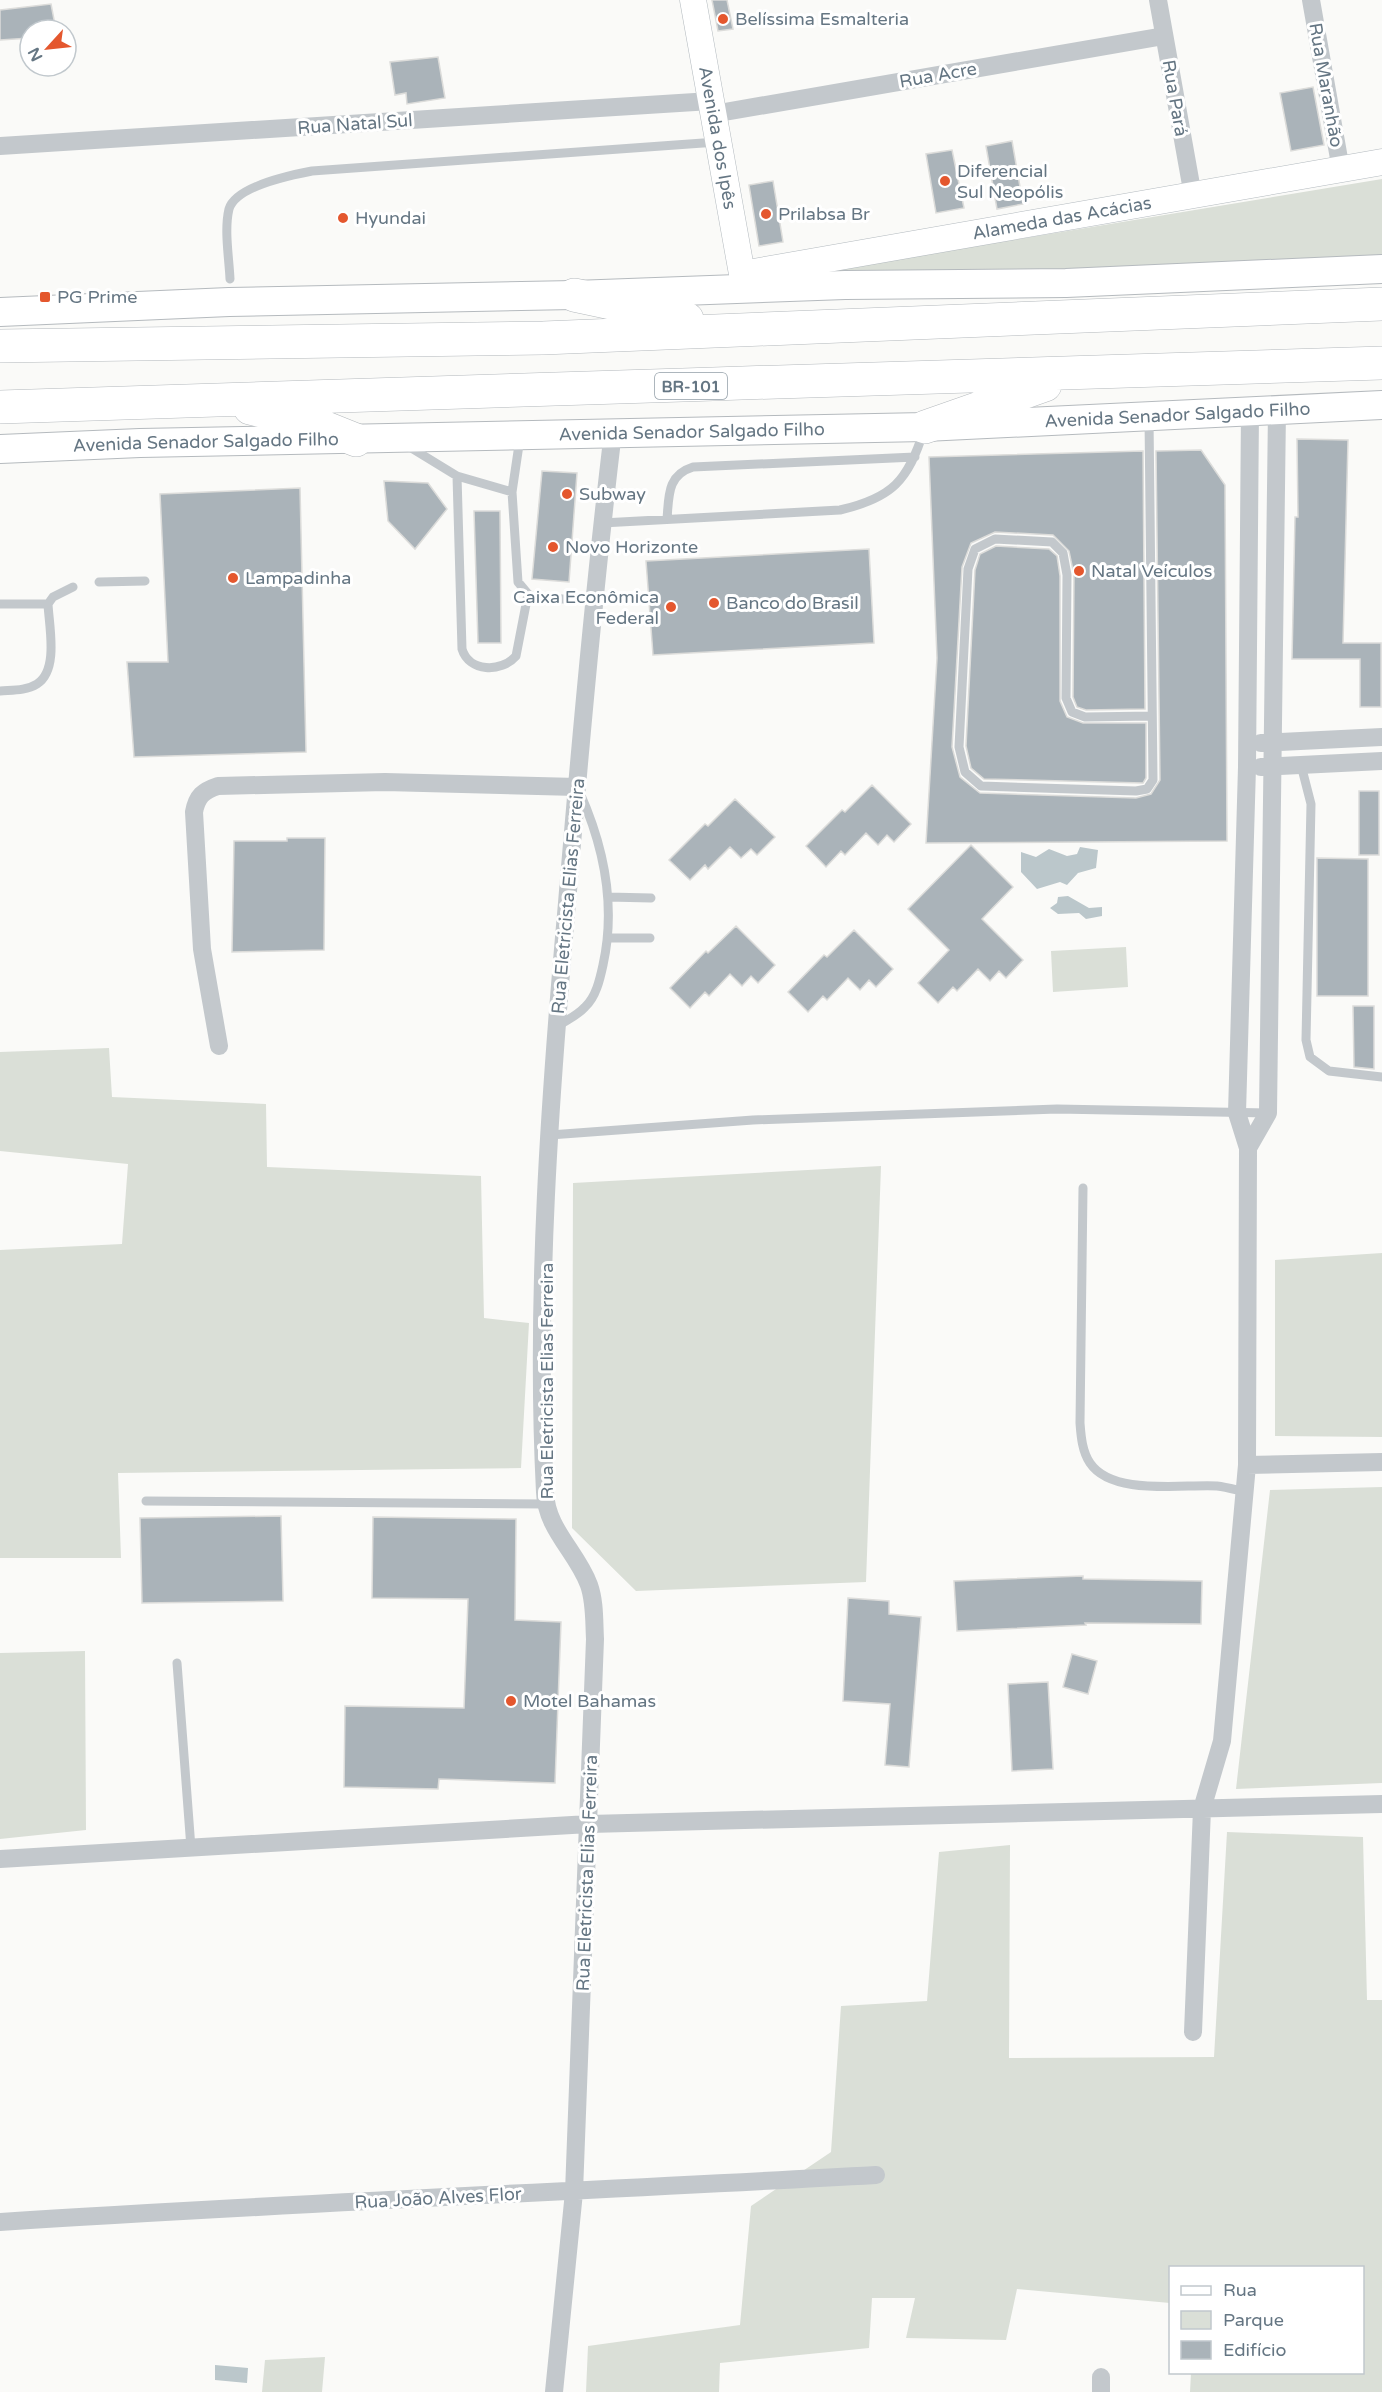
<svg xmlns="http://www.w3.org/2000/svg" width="1382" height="2392" viewBox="0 0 1382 2392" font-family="'Varela Round',sans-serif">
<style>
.green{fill:#dadfd7}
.water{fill:#bbc7cb}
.building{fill:#aab3b9;stroke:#dcdcda;stroke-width:1.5}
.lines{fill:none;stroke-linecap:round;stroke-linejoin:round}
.secondary-casing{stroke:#b3babf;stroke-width:27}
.primary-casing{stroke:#b5babe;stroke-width:30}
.highway-casing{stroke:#b4b9bd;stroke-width:34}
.lane{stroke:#c3c8cc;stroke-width:9}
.street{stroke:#c3c8cc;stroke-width:18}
.secondary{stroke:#fff;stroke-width:26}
.primary{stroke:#fff;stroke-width:28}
.highway{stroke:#fff;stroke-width:33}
.poi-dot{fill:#e4572e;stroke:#fff;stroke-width:2}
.labels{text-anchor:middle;stroke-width:6;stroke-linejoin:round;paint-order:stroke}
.shield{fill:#fff;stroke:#939fa8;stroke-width:1.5}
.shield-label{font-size:16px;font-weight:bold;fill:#657683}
.poi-label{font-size:18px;fill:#657683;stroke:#fff;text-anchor:start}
.street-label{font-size:18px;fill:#657683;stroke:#fff}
</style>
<rect width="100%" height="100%" fill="#fafaf8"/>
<!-- green -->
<path class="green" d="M1382 179V263L770 280Z
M1126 947 1128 987 1053 992 1051 951Z
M109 1048 112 1097 266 1104 267 1167 481 1176 484 1318 529 1323 521 1468 118 1473 121 1558H0V1250L122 1244 128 1164 0 1151V1052Z
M881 1166 866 1582 636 1591 572 1528 573 1183Z
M1382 1253V1437L1275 1436V1260Z
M1382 1487V1783L1236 1789 1270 1490Z
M85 1651 86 1830 0 1839V1653Z
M1227 1832 1363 1837 1367 2000H1382V2392H1190L1191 2373 1362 2372V2268H1170V2303L1017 2289 1006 2340 906 2338 915 2298H872L869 2348 720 2363 719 2392H586L588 2346 740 2325 751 2206 831 2152 841 2006 927 2001 939 1852 1010 1845 1009 2058 1214 2057Z
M325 2357 322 2392H262L265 2360Z"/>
<!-- water -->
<path class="water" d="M1080 847 1098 850 1096 868 1078 873 1067 885 1060 882 1037 889 1021 872V852L1036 857 1049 849 1067 856 1077 854Z
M1068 896 1089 908 1102 907V916L1086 919 1079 913 1058 914 1050 908 1057 903 1058 897Z
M215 2365 248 2368 247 2383 215 2380Z"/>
<!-- building -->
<path class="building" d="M712 0H727L733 29 718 31Z
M51 4 56 30H30V38L0 40V10Z
M438 57 445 98 407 104 406 93 395 95 390 62Z
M1313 87 1324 145 1291 151 1280 93Z
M1012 141 1023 204 997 209 986 146Z
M952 150 964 208 936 213 926 154Z
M773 181 783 242 759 246 749 185Z
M1297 439 1348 440 1343 643H1381V707H1360V659H1292L1295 517H1298Z
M1201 450 1225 485 1227 841 926 843 937 658 929 457 1143 451 1145 709 1086 710 1077 707 1073 697 1074 575 1069 551 1053 535 995 532 971 543 962 567 952 747 960 777 980 793 1136 798 1151 794 1160 780 1156 451Z
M542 471 577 473 569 582 532 579Z
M384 481 428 483 447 509 415 549 388 521Z
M300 488 306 752 134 757 127 662H168L160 494Z
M474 511H500L501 643H478Z
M996 546 1049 549 1057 556 1060 576V701L1067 717 1083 723H1146V778L1143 783 984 779 971 768 966 746 975 570 980 554Z
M869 549 874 643 653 655 646 561Z
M872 785 911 824 894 842 887 835 878 845 866 833 845 855 841 851 826 867 806 846 842 810 845 812Z
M1359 791H1379V855H1359Z
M735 799 775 837 757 855 751 849 741 858 730 847 708 869 705 865 690 880 669 860 705 824 708 826Z
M287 838H325L324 950 232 952 234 841H287Z
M971 845 1013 887 982 919 1023 960 1006 978 999 971 990 981 978 969 957 991 953 987 938 1003 918 983 949 950 908 909Z
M1317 858 1368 859V996H1317Z
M736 926 775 965 758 983 751 976 742 986 730 974 709 996 705 992 690 1008 670 988 706 951 708 953Z
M854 930 893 969 876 987 869 980 860 990 848 978 827 1000 823 996 808 1012 788 992 824 955 827 957Z
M1353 1006H1374V1069L1354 1067Z
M281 1516 283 1601 142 1603 140 1518Z
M373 1517 516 1519 515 1620 561 1622 555 1783 439 1779 438 1789 344 1787 345 1706 464 1708 468 1599 372 1598Z
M1083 1576V1579L1202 1581 1201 1624 1085 1623 1086 1625 957 1631 954 1581Z
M848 1598 889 1601V1614L921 1617 909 1767 885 1765 890 1704 843 1701Z
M1072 1654 1097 1661 1088 1694 1063 1687Z
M1048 1682 1053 1769 1012 1771 1008 1684Z"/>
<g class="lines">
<!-- secondary casing -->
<g class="secondary-casing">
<g id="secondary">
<path id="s1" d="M693 0 742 274 1382 162"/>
</g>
</g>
<!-- primary casing -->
<g class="primary-casing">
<g id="primary">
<path d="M0 312 229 302 574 295 845 285 1066 283 1382 269"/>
<path id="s2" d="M0 449 140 443 925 427 1382 405"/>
</g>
</g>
<!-- highway casing -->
<g class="highway-casing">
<path id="highway" d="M574 295 687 319
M0 346 543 338 1382 304
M0 407C461 388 921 381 1382 363
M250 408 321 426 356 440
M925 427 1045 385"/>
</g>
<!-- lane -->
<path class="lane" d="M230 279C229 257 224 230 229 209 236 186 291 175 312 171L717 142
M1149 418 1153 780 1147 789 1136 791 981 786 965 772 959 747 968 569 975 549 995 539 1052 542 1063 553 1067 575 1066 698 1072 712 1085 717 1152 716
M520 438 512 492 518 582 528 594 535 598 592 600
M408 446 457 476 512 492
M457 476 462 649C469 672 501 673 516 656L528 594
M667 519C669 496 667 475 693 467L915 457
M602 523 840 510C892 498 908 481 924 430
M99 582 145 581
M0 604H48
M0 691C12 690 26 691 37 684 59 670 49 626 48 604L53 597 73 587
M1301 765 1311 804 1306 1040 1310 1057 1329 1071 1382 1077
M608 897 651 898
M609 938H650
M558 1026C567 1020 578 1015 585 1007 596 997 600 979 603 965 616 906 604 847 580 793
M550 1135 753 1120 1057 1109 1268 1113
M1083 1188 1080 1423C1081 1436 1082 1451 1090 1463 1112 1496 1182 1484 1217 1486 1227 1487 1236 1490 1245 1492
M146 1501 546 1504
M177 1663 191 1848"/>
<!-- street -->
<path class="street" d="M1158 0 1193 196
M1311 0 1341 170
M713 114 1164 36
M0 146 711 101
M1261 743 1382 737
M1261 767 1382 761
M219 1046 202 949 194 812C197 796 203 791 218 786L385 782 577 787
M1248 1148 1268 1113 1277 410
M1247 1465 1382 1462
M0 1859 589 1824 1382 1804
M1193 2032 1202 1809 1222 1741 1247 1465 1248 1148 1237 1113 1247 767 1250 411
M0 2222C292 2203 584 2191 876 2175
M554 2392 574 2192 595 1639C594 1621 595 1602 589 1585 577 1552 546 1529 545 1492 535 1299 550 1095 567 903 580 746 594 589 613 432
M1101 2392V2377"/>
<!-- secondary -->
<use href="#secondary" class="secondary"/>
<!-- primary -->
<use href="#primary" class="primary"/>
<!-- highway -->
<use href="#highway" class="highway"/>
</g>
<!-- markers -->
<g class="poi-dot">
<circle cx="723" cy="19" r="6"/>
<circle cx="945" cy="181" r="6"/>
<circle cx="766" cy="214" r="6"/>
<circle cx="343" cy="218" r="6"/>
<rect x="39" y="291" width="12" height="12" rx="3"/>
<circle cx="567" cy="494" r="6"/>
<circle cx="553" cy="547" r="6"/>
<circle cx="1079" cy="571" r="6"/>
<circle cx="233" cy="578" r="6"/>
<circle cx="714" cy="603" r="6"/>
<circle cx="671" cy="607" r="6"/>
<circle cx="511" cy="1701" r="6"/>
</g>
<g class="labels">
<!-- shield labels -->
<rect class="shield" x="655" y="373" width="72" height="26" rx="4.5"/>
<g class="shield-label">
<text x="691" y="392">BR-101</text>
</g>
<!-- poi labels -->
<g class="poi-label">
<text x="735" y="25">Belíssima Esmalteria</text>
<text x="957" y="177">Diferencial<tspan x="957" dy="21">Sul Neopólis</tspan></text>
<text x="778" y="220">Prilabsa Br</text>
<text x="355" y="224">Hyundai</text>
<text x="57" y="303">PG Prime</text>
<text x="579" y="500">Subway</text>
<text x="565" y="553">Novo Horizonte</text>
<text x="1091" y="577">Natal Veículos</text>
<text x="245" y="584">Lampadinha</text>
<text x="659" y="603" text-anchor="end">Caixa Econômica<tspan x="659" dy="21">Federal</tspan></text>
<text x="726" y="609">Banco do Brasil</text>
<text x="523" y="1707">Motel Bahamas</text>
</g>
<!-- street labels -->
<g class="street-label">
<text transform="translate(938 75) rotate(-10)" y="6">Rua Acre</text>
<text transform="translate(1326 85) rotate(80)" y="6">Rua Maranhão</text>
<text transform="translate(1175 98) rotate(80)" y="6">Rua Pará</text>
<text transform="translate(355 124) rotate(-4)" y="6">Rua Natal Sul</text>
<text dy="6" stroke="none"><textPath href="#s1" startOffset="140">Avenida dos Ipês</textPath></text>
<text dy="6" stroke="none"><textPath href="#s1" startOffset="603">Alameda das Acácias</textPath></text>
<text dy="6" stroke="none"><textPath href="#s2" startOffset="1178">Avenida Senador Salgado Filho</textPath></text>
<text dy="6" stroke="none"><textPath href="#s2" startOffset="692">Avenida Senador Salgado Filho</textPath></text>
<text dy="6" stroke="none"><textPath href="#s2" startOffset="206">Avenida Senador Salgado Filho</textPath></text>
<text transform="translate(568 896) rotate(-85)" y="6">Rua Eletricista Elias Ferreira</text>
<text transform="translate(547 1381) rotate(-90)" y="6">Rua Eletricista Elias Ferreira</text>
<text transform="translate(587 1873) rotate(-88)" y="6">Rua Eletricista Elias Ferreira</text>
<text transform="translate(438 2198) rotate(-3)" y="6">Rua João Alves Flor</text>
</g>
</g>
<!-- legend -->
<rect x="1169" y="2266" width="195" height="108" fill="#ffffff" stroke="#c1c8cd" stroke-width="1.5"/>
<rect x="1181" y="2286" width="30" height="9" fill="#ffffff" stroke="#c1c8cd" stroke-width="1.5"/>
<text x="1223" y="2296" font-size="18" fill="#657683">Rua</text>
<rect x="1181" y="2311" width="30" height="18" fill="#dadfd7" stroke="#c1c8cd" stroke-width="1.5"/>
<text x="1223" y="2326" font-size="18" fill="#657683">Parque</text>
<rect x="1181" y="2341" width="30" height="18" fill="#aab3b9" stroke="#c1c8cd" stroke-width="1.5"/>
<text x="1223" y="2356" font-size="18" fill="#657683">Edifício</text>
<!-- north arrow -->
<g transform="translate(48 48) rotate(243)"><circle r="28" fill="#ffffff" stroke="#c1c8cd" stroke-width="1.5"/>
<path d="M0-4.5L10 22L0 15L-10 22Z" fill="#e4572e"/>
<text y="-9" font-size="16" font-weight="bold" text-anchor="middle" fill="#657683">N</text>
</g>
</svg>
